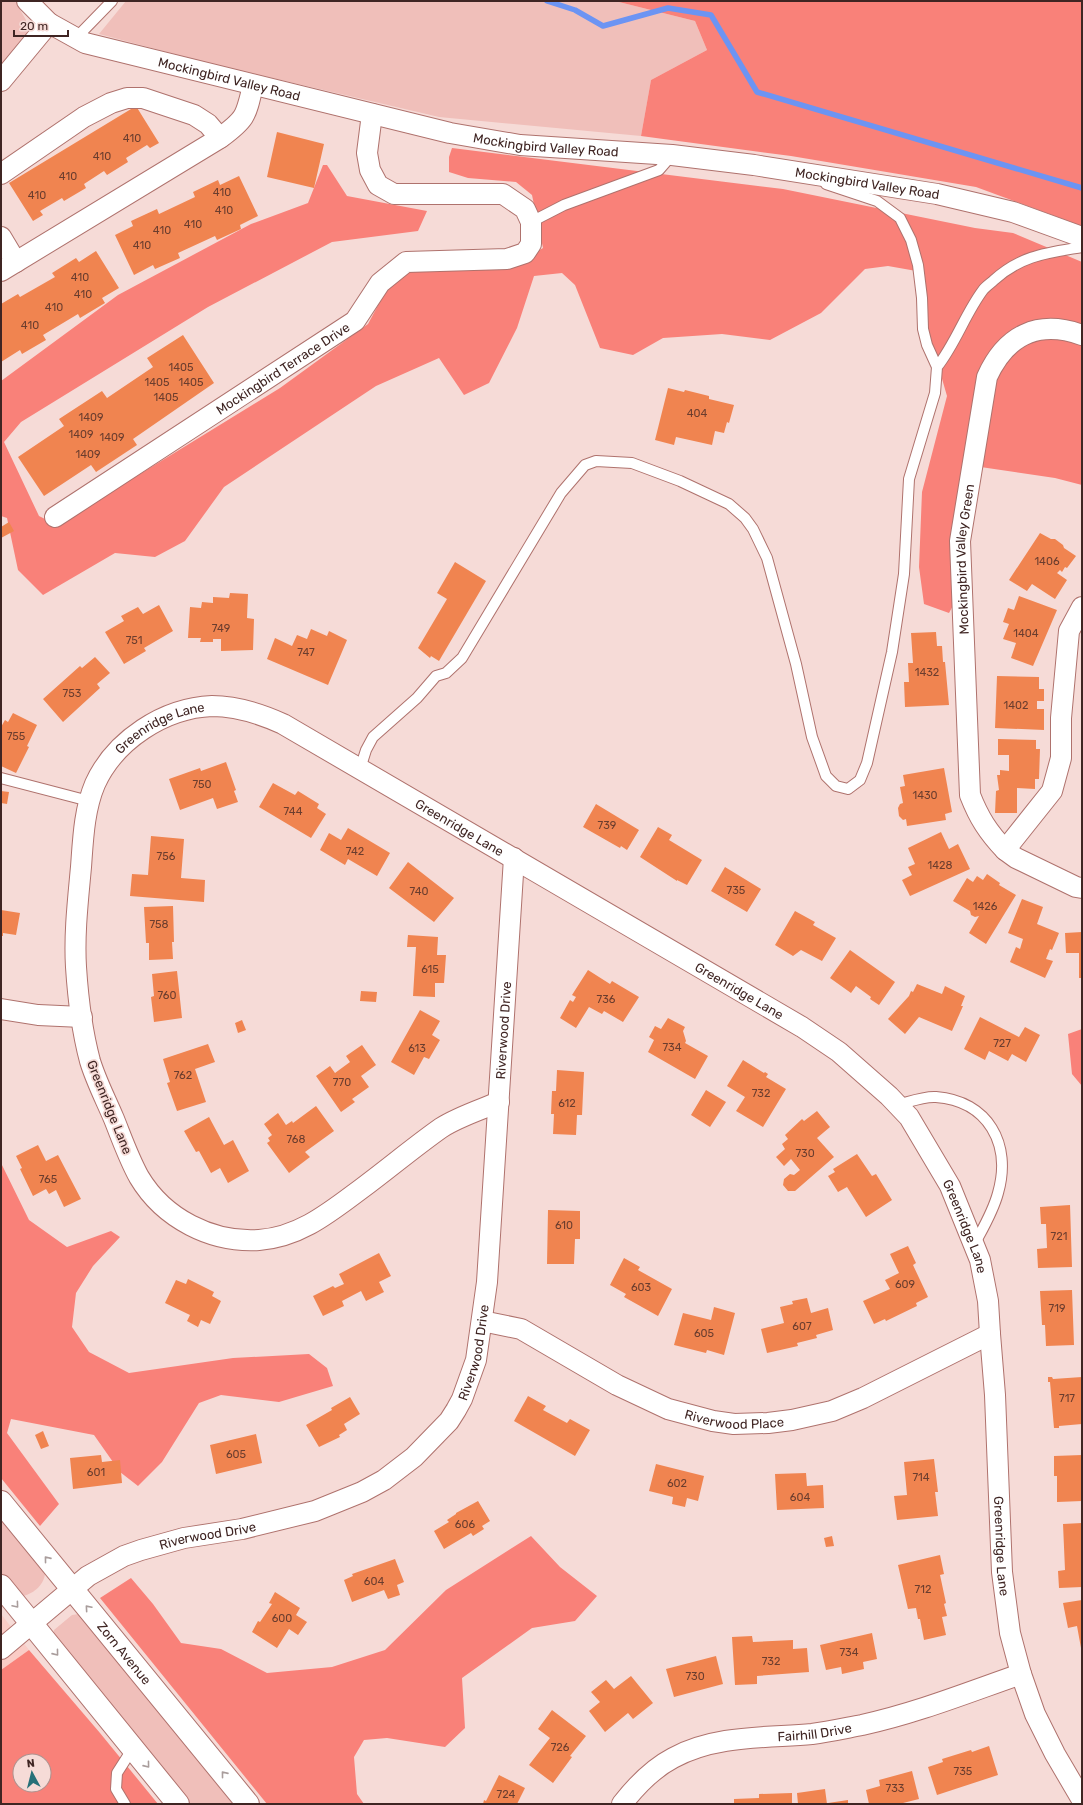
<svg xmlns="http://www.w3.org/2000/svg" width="1083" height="1805" viewBox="0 0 1083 1805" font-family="Rubik,sans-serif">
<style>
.built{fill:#faccc6}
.green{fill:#f0bfba}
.forest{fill:#f98179;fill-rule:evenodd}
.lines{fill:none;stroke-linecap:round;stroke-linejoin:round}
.stream{stroke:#6c94f3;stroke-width:5.5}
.building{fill:#f08450}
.lane-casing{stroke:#af726d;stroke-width:12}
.street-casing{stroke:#af726d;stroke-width:22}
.secondary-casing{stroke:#af726d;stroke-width:24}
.lane{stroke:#fff;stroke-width:10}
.street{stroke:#fff;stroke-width:20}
.secondary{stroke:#fff;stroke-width:22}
.oneway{stroke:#a99d9c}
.labels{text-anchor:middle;stroke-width:3.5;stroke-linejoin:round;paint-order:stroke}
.number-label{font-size:11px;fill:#6b3d2e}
.street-label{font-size:13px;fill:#3f2523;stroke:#f6dbd7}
</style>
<rect width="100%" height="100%" fill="#f6dbd7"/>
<!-- built -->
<path class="built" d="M1 1614 29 1650 1 1670Z"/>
<!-- green -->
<path class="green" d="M1 1H15L26 20 27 35 1 70Z
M126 1H615L695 21 707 50 651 80 641 136 439 117 216 65 99 34Z
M1 1515 45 1570C46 1583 35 1593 23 1596L16 1591 1 1574Z
M79 1614 86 1621 233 1804H186L53 1636 54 1630 72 1615Z"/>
<!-- forest -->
<path class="forest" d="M615 1H1082V226L976 187 791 156 641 136 651 80 707 50 695 21Z
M452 148 783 189 975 228 1013 233 1082 262V485L1055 478 967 465 957 598 949 613 924 604 919 567 922 492 947 396 927 327 922 272 888 266 865 269 821 313 770 340 722 334 663 338 633 355 600 348 575 285 562 273 534 276 517 328 489 383 464 395 439 358 376 386 224 487 185 541 155 557 115 553 43 595 18 570 7 518 1 516V381L118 295 251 224 308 203 323 165H327L347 196 427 211 418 231 332 242 208 307 21 422 4 442 39 516 57 525 280 388 368 324 390 283 411 271 510 267 543 248 532 195 516 182 468 178 449 172V157Z
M1082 1029V1086L1072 1074 1068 1034Z
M1 1163 29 1220 67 1247 111 1231 120 1237 93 1266 76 1293 72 1327 89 1352 129 1373 233 1358 309 1354 327 1368 333 1386 279 1402 221 1395 199 1403 162 1462 138 1486 120 1472 94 1435 11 1419 7 1433 59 1504 40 1526 1 1478Z
M531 1536 560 1567 597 1596 575 1621 532 1628 462 1678 465 1728 445 1747 387 1738 364 1740 354 1757 357 1794 364 1804H267L100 1598 131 1578 153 1604 181 1643 221 1649 267 1673 332 1667 385 1650 446 1590Z
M29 1650 100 1733 158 1804H1V1670ZM20 1761H44V1785H20Z"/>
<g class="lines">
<!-- stream -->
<path class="stream" d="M547 1 575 10 603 26 668 8 711 15 757 92 1082 188"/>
</g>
<!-- building -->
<path class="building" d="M136 106 159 143 150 148 147 145 126 158 128 162 107 175 104 171 84 184 86 188 64 201 62 198 40 211 43 215 33 221 9 183Z
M277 132 324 144 314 188 267 177Z
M239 176 258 216 240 225 241 229 217 240 215 236 178 253 180 258 155 269 153 265 134 275 115 235 133 226 131 221 157 209 159 214 195 197 193 192 218 180 220 185Z
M96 251 119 288 102 298 105 303 80 318 78 314 43 335 46 340 22 354 20 350 1 362V304L18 294 20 297 55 277 52 273 76 258 79 262Z
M183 335 214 383 133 439 137 445 96 472 91 465 44 496 18 457 64 426 59 419 102 391 107 398 153 367 147 358Z
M668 388 684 392 685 390 709 396V399L734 405 729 423 727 422 724 433 715 431 712 445 676 437 674 445 655 440Z
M9 522 14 531 1 538V527Z
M1040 533 1051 539H1055L1063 545 1064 548 1076 556 1067 568 1065 567 1062 572 1060 570 1057 573 1067 580 1055 599 1032 584 1027 591 1009 580Z
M455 562 486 581 439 661 431 656 430 658 418 648 447 599 437 593Z
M230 593 248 594 247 618 254 619 253 650 221 651V639H213V642H200L201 638H188L190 607 201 608 202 602 213 603V597L229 598Z
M1019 596 1057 610 1033 666 1011 658 1016 643 1003 639 1009 624 1003 622 1008 608 1014 610Z
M159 605 173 631 144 648 146 651 124 664 105 632 124 621 121 616 138 607 143 614Z
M311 629 327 636 329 631 347 640 328 685 267 659 275 638 292 646 297 635 307 639Z
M936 632 937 646H942L943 662H945L949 705 905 707 904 682H909L908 663H913L911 633Z
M95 657 110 673 97 684 100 688 63 722 43 699 80 666 82 668Z
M997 676 1039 677V689H1044V701H1037V709H1044V730L995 728Z
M13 713 37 725 27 746 29 747 16 773 1 766V727L5 720 8 722Z
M998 739 1036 740V749H1040L1039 779H1035V789L1017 788V813H995L996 791 999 790 997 775H1000V770L1009 771V755H998Z
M226 762 236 790 234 791 238 802 217 809 213 798 180 810 169 779 200 768 201 771Z
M944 768 952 812 945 814 946 820 907 826 906 819 903 820 899 816 898 808 900 804 903 803 900 787 905 786 903 775Z
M273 783 295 795 298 791 319 804 317 808 326 814 311 838 259 807Z
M1 791 9 792 7 804 1 803Z
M596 804 639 830 627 850 621 846 620 848 583 827Z
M658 827 672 835 669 840 702 860 687 885 677 880V881L640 857Z
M348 828 390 853 377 876 348 859 345 865 320 850 329 833 341 840Z
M941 832 949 849 958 844 970 869 910 896 902 880 912 875 908 867 915 864 908 848Z
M151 836 184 839 181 878 205 880 204 902 130 896 132 874 148 875Z
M408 862 454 898 434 922 389 888Z
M725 867 761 889 747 912 711 891Z
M987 874 1000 883 999 885 1016 895 986 944 969 933 979 916 975 917 971 915 970 911 953 901 967 878 973 882 977 876 983 880Z
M1022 899 1043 907 1037 924 1059 933 1052 950 1050 949 1046 959 1053 961 1045 978 1010 962 1016 947 1020 949 1023 939 1008 933Z
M173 906 174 942H172L173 959 149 960V943H146L144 907Z
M1 910 20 913 16 935 3 933V936H1Z
M795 911 815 922 813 925 836 938 822 961 801 950 793 956 775 945Z
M1082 932V978H1079V953H1066L1065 933Z
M408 935 438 937 437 955H446L444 983H435V997L413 996 416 947H407Z
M850 950 895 982 879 1005 870 999 871 997 856 986 851 993 830 978Z
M588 970 610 984 612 981 639 997 623 1022 604 1011 602 1014 589 1007 576 1028 560 1018 570 1000 573 1002 576 997 572 995Z
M177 971 182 1018 154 1022 151 997 154 996 152 974Z
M917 984 942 994 945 986 965 996 961 1006H963L952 1031 919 1017 905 1034 888 1019 909 996 911 991 913 992Z
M361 991 377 992 376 1002 360 1001Z
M420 1010 440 1021 432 1035 440 1040 429 1059 424 1057 414 1075 391 1062Z
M980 1017 1019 1037 1025 1027 1040 1035 1026 1062 1012 1054 1008 1061 989 1051 985 1060 964 1049Z
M668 1018 685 1027 683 1031 686 1041 685 1043 708 1056 695 1079 648 1052 654 1040 649 1037 655 1026 661 1029Z
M242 1020 246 1030 238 1033 235 1023Z
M208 1044 215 1062 195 1069 206 1102 177 1111 167 1083 170 1082 163 1059Z
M362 1045 376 1065 361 1076 369 1087 352 1099 355 1102 341 1112 316 1076 330 1066 335 1073 350 1062 346 1056Z
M743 1060 764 1073 765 1072 768 1074 766 1077 786 1089 763 1127 736 1111 745 1097 727 1086Z
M557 1070 584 1072 582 1115H577L576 1135 553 1134 554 1114H551L552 1091H556Z
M706 1090 726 1102 710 1127 691 1115Z
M316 1106 334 1131 305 1152 310 1157 289 1173 267 1143 270 1141 268 1138 272 1135 264 1124 278 1113 286 1125 292 1121 293 1123Z
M817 1111 830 1127 817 1138 834 1157 795 1191H788L783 1185 784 1179 790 1174 794 1175 800 1170 791 1159 784 1166 776 1157 785 1149 782 1144 788 1139 785 1135 802 1119 804 1121Z
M209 1117 224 1145 233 1140 249 1171 228 1183 220 1168 211 1173 199 1151 196 1152 184 1131Z
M38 1145 46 1161 58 1155 81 1199 64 1207 56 1190 49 1194 46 1189 33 1196 20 1169 22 1168 16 1156Z
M857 1154 872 1176 876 1174 892 1200 866 1217 847 1187 838 1192 828 1176 835 1172 833 1169Z
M1070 1205 1072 1267 1038 1268 1037 1249 1047 1248 1046 1224H1041L1040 1207Z
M548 1210 580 1211V1239H575L574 1264H547Z
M908 1246 916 1263 913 1265 928 1297 916 1303 917 1306 886 1321 885 1319 874 1324 863 1301 890 1289 885 1280 899 1273 890 1254Z
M379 1253 391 1276 379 1282 384 1292 366 1301 361 1291 342 1301 344 1306 323 1316 313 1296 333 1286 335 1288 344 1284 339 1274Z
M624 1258 640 1267 638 1270 672 1289 658 1316 624 1297 626 1294 610 1285Z
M188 1279 214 1292 212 1296 221 1301 210 1324 201 1320 198 1327 187 1321 190 1315 165 1303 176 1280 186 1284Z
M1072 1290 1074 1345 1046 1346 1045 1325H1042L1040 1291Z
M807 1298 811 1313 828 1308 833 1330 816 1335 817 1338 797 1343 798 1346 767 1353 761 1329 784 1323 780 1307 793 1304 792 1301Z
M714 1307 735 1313 724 1355 707 1350 706 1353 674 1345 683 1313 711 1320Z
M1048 1377H1052L1053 1379 1082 1377V1424L1059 1426V1428H1054L1050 1382H1048Z
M528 1396 546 1406 543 1410 567 1423 570 1419 590 1430 575 1456 514 1421Z
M350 1397 360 1414 344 1424 347 1430 339 1435 340 1437 319 1447 306 1425 332 1410 331 1408Z
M43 1431 49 1446 41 1449 35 1435Z
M256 1434 262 1463 216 1474 210 1445Z
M101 1455 102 1462 120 1460 122 1483 73 1489 70 1458Z
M1082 1455V1501L1057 1502V1476H1054V1456Z
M934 1459 938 1492H935L938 1516 897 1520 894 1496 907 1495 904 1462Z
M656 1464 704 1476 698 1501 687 1498 685 1507 672 1504 673 1497 649 1491Z
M806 1473 807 1486 823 1485 824 1508 777 1510 775 1474Z
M478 1501 490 1521 482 1526 484 1529 473 1536 471 1533 444 1549 434 1531 449 1522 447 1520 456 1514V1513Z
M1082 1523V1587L1059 1588 1058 1571 1065 1570 1063 1524Z
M832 1536 834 1546 826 1547 824 1538Z
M940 1555 944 1574 940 1575 946 1603 944 1604 947 1616 942 1617 946 1635 924 1640 920 1619H918L916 1608 908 1609 898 1565Z
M395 1559 404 1582 397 1585 400 1595 388 1599 384 1590 352 1602 344 1580 353 1576 352 1574Z
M275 1592 300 1608 296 1615 307 1622 298 1635 289 1629 277 1648 252 1632 258 1621 260 1622 272 1604 269 1603Z
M1082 1600V1648H1081L1077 1626 1068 1628 1063 1603Z
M872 1633 877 1659 863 1662 864 1669 842 1674 841 1667 826 1670 820 1645Z
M752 1636 753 1642 793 1640V1649L807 1648 809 1672 757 1676V1684L735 1685 732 1637Z
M716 1656 723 1684 674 1697 666 1669Z
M631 1676 653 1703 633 1719 628 1713 605 1732 589 1711 600 1702 591 1692 606 1680 614 1689Z
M552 1710 586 1736 570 1756 572 1757 553 1783 529 1765 550 1738 538 1729Z
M989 1746 998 1775 937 1795 928 1767 943 1762 942 1759 971 1750 972 1752Z
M912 1771 919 1799 899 1804H869L866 1790 880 1786 879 1780Z
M499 1775 525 1788 517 1804H483L484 1800 486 1801Z
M825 1789 827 1804H798L797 1793Z
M792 1793V1804H734V1799L759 1798V1794Z
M848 1800V1804H828V1803Z"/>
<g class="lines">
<!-- lane casing -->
<g class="lane-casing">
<path id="lane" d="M76 38 112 1
M531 222 564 205 659 170 672 155
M937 367C956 343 965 314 983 290 986 286 991 283 994 280 1022 255 1047 253 1082 247
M360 769 366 750 373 737 417 698 436 676 446 673 462 658 561 493 585 465 596 461 632 463 680 481 729 504 745 518 753 529 767 558 796 664 812 737 826 776 836 786 848 789 860 780 867 763 892 652 904 574 909 479 935 393 937 367 927 345 923 329 922 298 918 265 911 240 900 218 877 201 826 184
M1 778 89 801
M897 1105C909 1102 924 1096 936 1097 988 1101 1012 1144 998 1193 993 1212 983 1228 974 1245
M125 1804 116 1789 117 1773 133 1748"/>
</g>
<!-- street casing -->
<g class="street-casing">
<g id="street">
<path id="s1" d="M27 1 49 23 85 43 450 133 520 145 672 155 754 165 937 194 1013 212 1082 237"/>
<path d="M1 81 49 23"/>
<path d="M1 174 84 117 111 103 127 98H143L194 115 208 124 220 138"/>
<path d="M1 237 16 262"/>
<path d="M1 271 220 138C246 119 246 116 253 85"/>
<path id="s2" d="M55 517 355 321 380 283 406 262 507 259 525 253 531 244V222L525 209 503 194H394L378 185 370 170 367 153 372 114"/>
<path d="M1082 607 1069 631 1061 718V758L1052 791 1005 850 1016 858 1076 887 1082 888"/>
<path id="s3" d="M1005 850C988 832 979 818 970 795L960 541 987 377C1006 335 1038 319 1082 335"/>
<path d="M1 1009 38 1015 82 1017"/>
<path id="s4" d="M499 1102C480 1110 458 1117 441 1128 414 1147 388 1169 361 1189 330 1212 300 1237 259 1240 212 1243 164 1219 139 1177 129 1159 122 1139 114 1119 106 1100 96 1081 90 1061 82 1031 78 998 76 967 74 934 78 900 81 867 83 840 84 810 95 784 115 740 164 708 212 706 237 706 261 714 283 724L802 1027 839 1052 889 1096 909 1117 950 1186 980 1260 988 1301 990 1334 995 1395 1002 1572 1010 1633 1021 1674 1035 1714 1055 1754 1082 1800"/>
<path id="s5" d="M482 1321 521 1329 617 1385 668 1409 713 1421 734 1424 768 1423 792 1420 832 1411 863 1398 990 1334"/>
<path id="s6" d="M1 1649 88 1576 124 1556 141 1550 184 1538 242 1529 315 1511 362 1492 384 1480 414 1457 449 1421 456 1410 462 1399 476 1360 487 1282 514 858"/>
<path id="s7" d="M622 1804C636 1786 652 1769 673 1758 715 1735 766 1738 812 1734 828 1732 846 1728 862 1725 917 1713 969 1692 1021 1674"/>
</g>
</g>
<!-- secondary casing -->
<g class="secondary-casing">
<g id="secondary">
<path id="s8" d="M1 1502 248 1804"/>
<path d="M1 1586 178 1804"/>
</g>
</g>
<!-- lane -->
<use href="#lane" class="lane"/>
<!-- street -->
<use href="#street" class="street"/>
<!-- secondary -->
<use href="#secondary" class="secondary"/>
</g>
<!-- one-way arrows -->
<defs><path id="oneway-chevron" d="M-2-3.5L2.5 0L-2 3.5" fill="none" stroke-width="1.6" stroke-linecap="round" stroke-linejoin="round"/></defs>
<g class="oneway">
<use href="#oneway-chevron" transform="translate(47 1559) rotate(-129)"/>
<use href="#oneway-chevron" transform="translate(16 1605) rotate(50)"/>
<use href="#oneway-chevron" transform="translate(88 1608) rotate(-131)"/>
<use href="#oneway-chevron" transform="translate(56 1653) rotate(51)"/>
<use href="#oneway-chevron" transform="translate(147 1765) rotate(51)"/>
<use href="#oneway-chevron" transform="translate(224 1774) rotate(-129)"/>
</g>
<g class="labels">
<!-- number labels -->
<g class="number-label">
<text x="132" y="142">410</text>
<text x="102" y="160">410</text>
<text x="68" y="180">410</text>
<text x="222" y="196">410</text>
<text x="37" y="199">410</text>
<text x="224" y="214">410</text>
<text x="193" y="228">410</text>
<text x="162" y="234">410</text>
<text x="142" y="249">410</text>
<text x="80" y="281">410</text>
<text x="83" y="298">410</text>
<text x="54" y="311">410</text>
<text x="30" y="329">410</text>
<text x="181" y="371">1405</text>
<text x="157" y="386">1405</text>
<text x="191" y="386">1405</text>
<text x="166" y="401">1405</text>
<text x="697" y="417">404</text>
<text x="91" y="421">1409</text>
<text x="81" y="438">1409</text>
<text x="112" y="441">1409</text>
<text x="88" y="458">1409</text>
<text x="1047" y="565">1406</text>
<text x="221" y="632">749</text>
<text x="1026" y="637">1404</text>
<text x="134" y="644">751</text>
<text x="306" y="656">747</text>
<text x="927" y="676">1432</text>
<text x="72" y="697">753</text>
<text x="1016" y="709">1402</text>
<text x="16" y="740">755</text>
<text x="202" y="788">750</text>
<text x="925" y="799">1430</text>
<text x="293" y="815">744</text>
<text x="607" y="829">739</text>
<text x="355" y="855">742</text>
<text x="166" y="860">756</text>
<text x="940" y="869">1428</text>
<text x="736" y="894">735</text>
<text x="419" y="895">740</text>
<text x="985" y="910">1426</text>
<text x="159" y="928">758</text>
<text x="430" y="973">615</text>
<text x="167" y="999">760</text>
<text x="606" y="1003">736</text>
<text x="1002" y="1047">727</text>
<text x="672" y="1051">734</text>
<text x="417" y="1052">613</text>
<text x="183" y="1079">762</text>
<text x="342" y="1086">770</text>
<text x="761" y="1097">732</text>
<text x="567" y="1107">612</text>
<text x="296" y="1143">768</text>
<text x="805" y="1157">730</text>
<text x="48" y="1183">765</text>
<text x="564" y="1229">610</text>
<text x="1059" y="1240">721</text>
<text x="905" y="1288">609</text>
<text x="641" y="1291">603</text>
<text x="1057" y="1312">719</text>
<text x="802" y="1330">607</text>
<text x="704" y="1337">605</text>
<text x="1067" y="1402">717</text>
<text x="236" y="1458">605</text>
<text x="96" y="1476">601</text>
<text x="921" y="1481">714</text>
<text x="677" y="1487">602</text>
<text x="800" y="1501">604</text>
<text x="465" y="1528">606</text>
<text x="374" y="1585">604</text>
<text x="923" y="1593">712</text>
<text x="282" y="1622">600</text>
<text x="849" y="1656">734</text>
<text x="771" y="1665">732</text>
<text x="695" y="1680">730</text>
<text x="560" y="1751">726</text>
<text x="963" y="1775">735</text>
<text x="895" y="1792">733</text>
<text x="506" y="1798">724</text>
</g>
<!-- street labels -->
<g class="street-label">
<text dy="5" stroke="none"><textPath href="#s1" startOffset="221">Mockingbird Valley Road</textPath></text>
<text dy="5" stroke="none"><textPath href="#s1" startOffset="545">Mockingbird Valley Road</textPath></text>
<text dy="5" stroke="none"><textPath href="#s1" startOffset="869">Mockingbird Valley Road</textPath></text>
<text dy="5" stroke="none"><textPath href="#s2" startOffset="272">Mockingbird Terrace Drive</textPath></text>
<text dy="5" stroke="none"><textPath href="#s3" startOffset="302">Mockingbird Valley Green</textPath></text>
<text dy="5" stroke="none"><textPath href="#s4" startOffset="918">Greenridge Lane</textPath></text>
<text dy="5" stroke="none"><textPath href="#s4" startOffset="1254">Greenridge Lane</textPath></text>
<text dy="5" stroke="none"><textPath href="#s4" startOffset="1578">Greenridge Lane</textPath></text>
<text dy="5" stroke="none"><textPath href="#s6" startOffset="913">Riverwood Drive</textPath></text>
<text transform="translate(110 1107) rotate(68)" y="5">Greenridge Lane</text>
<text dy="5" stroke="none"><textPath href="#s4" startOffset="1914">Greenridge Lane</textPath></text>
<text dy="5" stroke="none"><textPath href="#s6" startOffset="589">Riverwood Drive</textPath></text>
<text dy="5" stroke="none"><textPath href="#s5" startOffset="275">Riverwood Place</textPath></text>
<text dy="5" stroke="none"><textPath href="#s6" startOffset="241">Riverwood Drive</textPath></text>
<text dy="5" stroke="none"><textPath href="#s4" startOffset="2238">Greenridge Lane</textPath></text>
<text dy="5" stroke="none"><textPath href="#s8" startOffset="195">Zorn Avenue</textPath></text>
<text dy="5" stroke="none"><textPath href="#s7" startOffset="214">Fairhill Drive</textPath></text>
</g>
</g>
<!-- border -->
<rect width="1083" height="1805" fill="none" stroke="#3f2523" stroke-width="4"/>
<!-- north arrow -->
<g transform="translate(32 1773) rotate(353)"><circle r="19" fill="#f6dbd7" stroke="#ad928f"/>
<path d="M0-3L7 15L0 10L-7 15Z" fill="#277078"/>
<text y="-6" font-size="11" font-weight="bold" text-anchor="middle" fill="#3f2523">N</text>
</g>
<!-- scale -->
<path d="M14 30v6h54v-6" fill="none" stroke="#3f2523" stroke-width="2"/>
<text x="20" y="30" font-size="12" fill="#3f2523" stroke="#f6dbd7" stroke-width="3" paint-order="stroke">20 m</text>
</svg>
